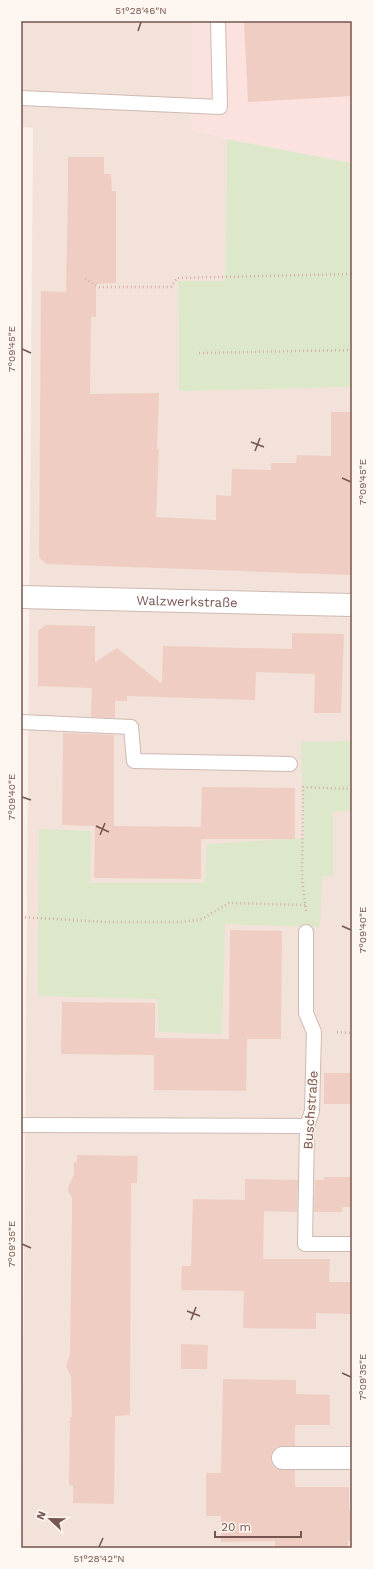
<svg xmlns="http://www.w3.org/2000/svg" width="373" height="1569" viewBox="0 0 373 1569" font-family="'Work Sans',sans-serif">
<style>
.residential{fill:#f2e2d9}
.commercial{fill:#fbe2df}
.green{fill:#dce8c9}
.building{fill:#efcdc3}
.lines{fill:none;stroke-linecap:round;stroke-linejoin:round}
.service-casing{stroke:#cfbab3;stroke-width:16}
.minor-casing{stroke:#cfbab3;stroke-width:24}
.path{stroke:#d4afa6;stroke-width:2.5;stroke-dasharray:1 3;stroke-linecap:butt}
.service{stroke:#fff;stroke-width:14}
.minor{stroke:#fff;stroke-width:22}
.ticks{fill:none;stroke:#75554f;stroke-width:1.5}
.labels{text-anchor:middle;stroke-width:3;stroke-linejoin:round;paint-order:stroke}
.street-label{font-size:13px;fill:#75554f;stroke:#fef6f0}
.neatline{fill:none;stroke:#75554f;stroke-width:1.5}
.ticks-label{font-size:10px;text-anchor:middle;fill:#75554f}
</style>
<rect width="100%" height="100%" fill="#fbf1ea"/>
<!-- residential -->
<path class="residential" d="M21 21H191V129L227 139 225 282 178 281 179 390 352 387V1548H22L33 128 21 127Z"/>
<!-- commercial -->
<path class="commercial" d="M191 21H352V163L227 139 191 129Z"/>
<!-- green -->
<path class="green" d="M227 139 352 163V387L179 391 178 281H225Z
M352 741V811L333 812V876L322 877 320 927 225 924 222 1034 159 1032 158 999 38 996 39 829 91 831 90 883H205L207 844 304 838 301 742Z"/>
<!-- building -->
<path class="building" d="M244 21H352V96L248 102Z
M68 157H104V174H111L112 191H116V283L96 284V317H91L90 394 159 393 157 449H159L156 517 216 520V495L231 496 232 469 271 470V463H296L297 455 331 456V412H352V575L46 564 39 557 41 291 66 292 68 192Z
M46 625 95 626V662L117 648 162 684 163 646 292 649V633L344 634 341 713H314L315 674 256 672 255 700 127 696V701H115V718L91 717 92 688 38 686V631Z
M63 733 114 735V826L201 827 202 787 295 788V839H201V879L94 878 95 826 62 825Z
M230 930 282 931 281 1039H241H247L246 1091 154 1090V1055L61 1054 62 1002 155 1003V1038L229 1039Z
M324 1073H352V1104H324Z
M77 1155 138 1156 137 1183H131L130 1415 115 1416 114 1504 73 1503V1486L69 1485 70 1417H72L71 1377 66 1366 70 1355 72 1217V1198L68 1190 69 1185 74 1175V1162H77Z
M324 1177H352V1207H342V1212H314L315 1180H324Z
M245 1179 298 1180 297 1212 264 1211 263 1259H330L329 1282H351V1314L316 1313V1329L243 1328 244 1291 181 1290 182 1266H191L193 1199 245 1200Z
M181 1344 208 1345 207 1369H181Z
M223 1379 296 1380V1394L330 1395V1425H295V1446L277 1447 272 1452 271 1458 272 1465 277 1469 295 1470V1487H349V1510H352V1541H348V1548H275V1541L221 1542V1516H206V1473H221Z"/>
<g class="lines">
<!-- service casing -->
<g class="service-casing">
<path id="service" d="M21 98 220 107 218 21
M21 722 131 727 134 761 290 764
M306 932V1013L314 1032 312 1111 307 1126 305 1244H352
M21 1125 307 1126"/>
</g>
<!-- minor casing -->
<g class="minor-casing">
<g id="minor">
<path id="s1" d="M21 597 352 605"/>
<path d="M283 1458H352"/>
</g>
</g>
<!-- path -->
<path class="path" d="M85 279 99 287H171L177 278 352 274
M199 353 352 350
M306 911 302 878 303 787 352 789
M21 917 106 922H182L202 919 229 903 306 905
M337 1032 352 1033"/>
<!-- service -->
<use href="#service" class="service"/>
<!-- minor -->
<use href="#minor" class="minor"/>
</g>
<!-- ticks -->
<path class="ticks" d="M138 31 141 22M22 349 31 353M251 442 264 447M255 451 260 438M342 478 351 482M22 797 31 800M96 826 109 832M100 835 105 823M342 926 351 930M22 1244 31 1248M187 1311 200 1316M191 1320 196 1307M342 1373 351 1377M99 1547 103 1538"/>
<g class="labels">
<!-- street labels -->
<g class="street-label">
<text dy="5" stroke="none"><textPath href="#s1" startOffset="166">Walzwerkstraße</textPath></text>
<text transform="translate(310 1110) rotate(-86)" y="5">Buschstraße</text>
</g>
</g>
<!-- border -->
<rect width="373" height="1569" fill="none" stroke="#fef6f0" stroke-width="44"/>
<!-- north arrow -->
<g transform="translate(50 1519) rotate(292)" stroke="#fef6f0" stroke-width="3" paint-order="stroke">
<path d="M0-3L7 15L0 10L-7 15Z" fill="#75554f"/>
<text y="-6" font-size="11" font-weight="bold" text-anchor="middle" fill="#75554f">N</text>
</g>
<!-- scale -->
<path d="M215 1531v6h86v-6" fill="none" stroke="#75554f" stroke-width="2"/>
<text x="221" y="1531" font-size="12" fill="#75554f" stroke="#fef6f0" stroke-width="3" paint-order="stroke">20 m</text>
<rect x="22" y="22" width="329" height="1525" class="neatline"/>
<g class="ticks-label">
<text x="141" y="14">51°28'46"N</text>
<text transform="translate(11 349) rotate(-90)" y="4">7°09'45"E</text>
<text transform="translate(362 482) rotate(-90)" y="4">7°09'45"E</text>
<text transform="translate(11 797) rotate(-90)" y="4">7°09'40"E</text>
<text transform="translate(362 930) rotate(-90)" y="4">7°09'40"E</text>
<text transform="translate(11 1244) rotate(-90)" y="4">7°09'35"E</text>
<text transform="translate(362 1377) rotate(-90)" y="4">7°09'35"E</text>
<text x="99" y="1562">51°28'42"N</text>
</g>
</svg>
